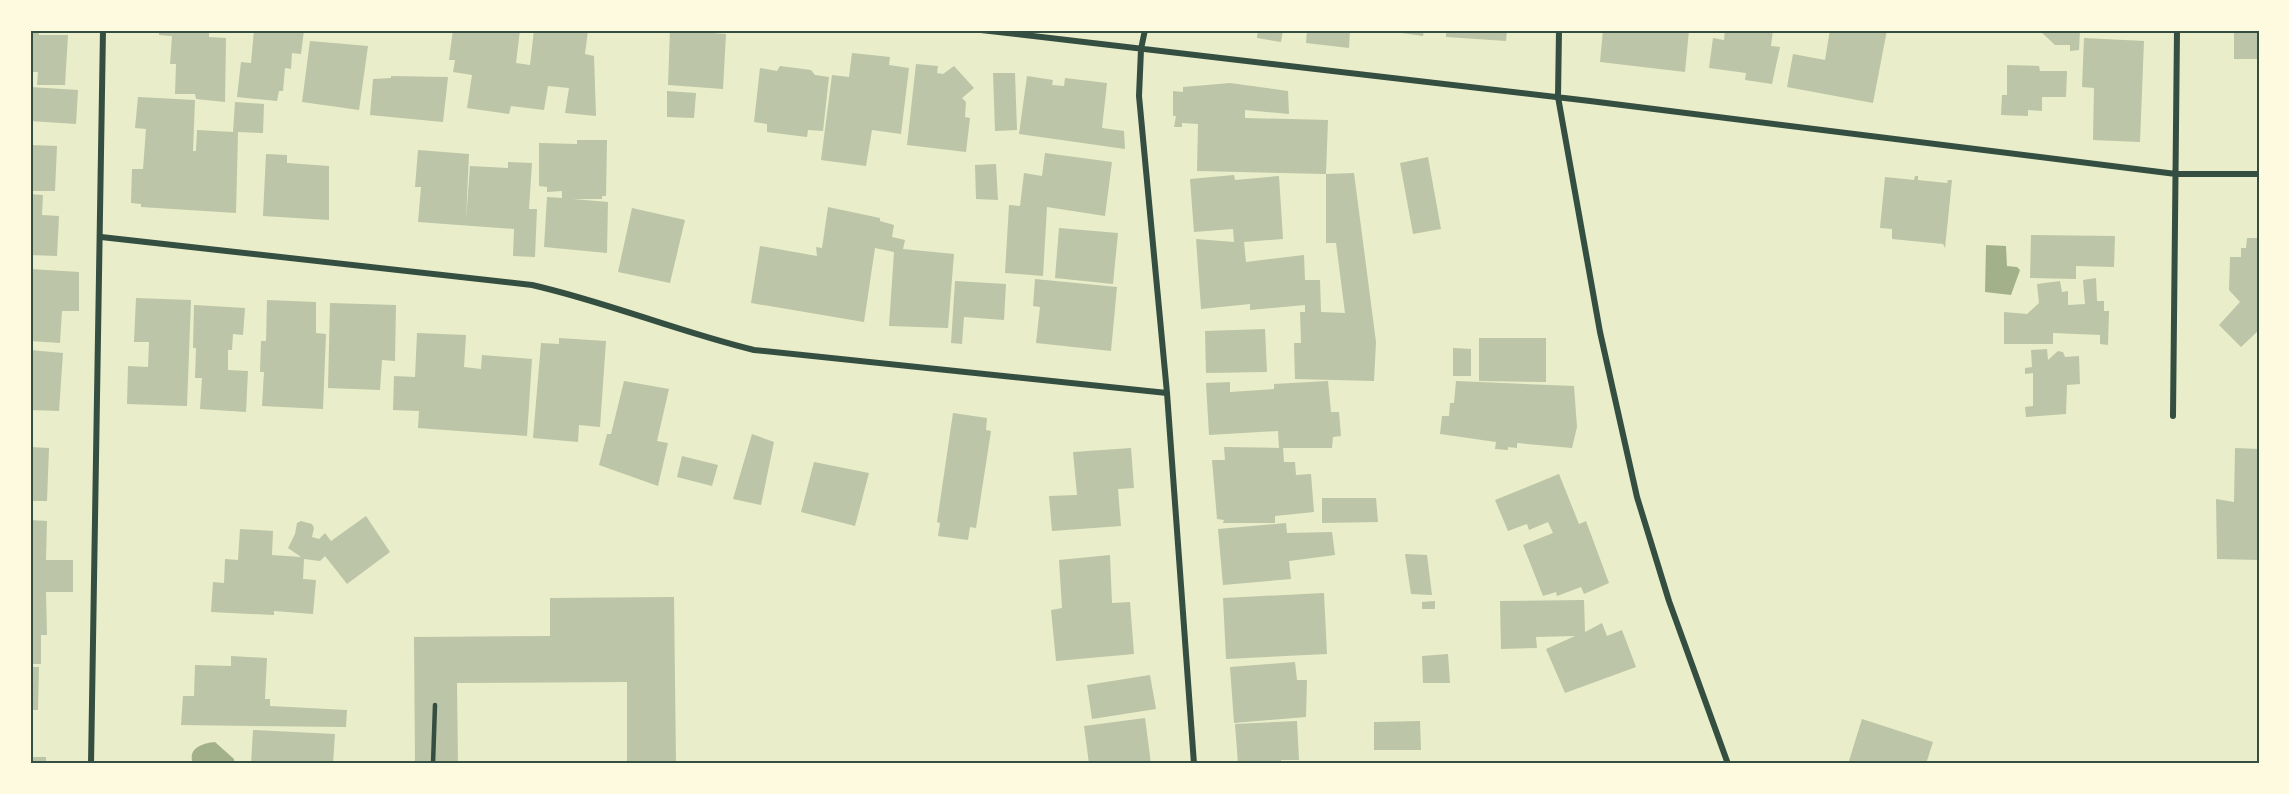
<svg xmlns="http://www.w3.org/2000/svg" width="2289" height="794" viewBox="0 0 2289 794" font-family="Signika,sans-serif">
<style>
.water{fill:#a3b18a}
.building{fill:#bcc5a7}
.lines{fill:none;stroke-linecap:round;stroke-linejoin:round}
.service{stroke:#344e41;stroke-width:4.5}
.minor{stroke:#344e41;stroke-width:6}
.neatline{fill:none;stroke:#344e41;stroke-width:2}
</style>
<rect width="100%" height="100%" fill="#e9edc9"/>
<!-- water -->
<path class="water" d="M1986 245 2006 246 2007 266 2017 267 2020 270 2011 295 1985 292Z
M215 742 234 759 235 764H193C187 748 203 743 215 742Z"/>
<!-- building -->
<path class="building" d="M30 30H39V35H68L65 85H37L38 72H30Z
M159 30H209V37L226 38 225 102 196 99 195 94H175L176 64H170L172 36 159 35Z
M254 30H304L301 54 292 53 291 69 285 68 283 91H279L277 101 237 97 241 62 251 63Z
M453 30H520L516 63 530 65 534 30H588L585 54 594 56 596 116 565 113 569 88 548 86 544 110 511 106 509 114 467 108 472 75 453 72 455 60H449Z
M670 30 726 34 723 89 668 85Z
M1258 30H1283L1281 42 1257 38Z
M1307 30H1350L1349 48 1306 43Z
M1380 30H1424L1423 36Z
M1446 30H1507L1506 41 1446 37Z
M1603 30H1689L1685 72 1600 62Z
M1725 30H1773L1771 46 1780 47 1772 84 1745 80 1746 73 1709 68 1713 38 1724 40Z
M1830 30H1887L1873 103 1787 87 1793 54 1825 60Z
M2039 30H2080L2079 50 2070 51V45H2055Z
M2234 30H2259V59H2234Z
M2084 38 2144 41 2140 142 2093 140 2094 88 2082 87Z
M310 41 368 46 359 110 302 102Z
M852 53 890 57 889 65 909 68 901 134 872 130 866 166 821 160 832 75 849 77Z
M916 64 938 66 937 73 943 74 954 66 974 88 962 98 966 102 965 117 970 118 966 152 907 145Z
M2007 65 2039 66 2040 71H2067L2066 97H2042V111L2028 110V116L2001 115 2002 95H2007Z
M780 66 811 70 815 75 829 77 823 131 808 130 807 137 767 132V124L754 122 760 68 777 71Z
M993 73H1015L1017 130 995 131Z
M391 76 448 77 443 122 370 115 373 79 391 78Z
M1027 76 1053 80 1052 85 1064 86 1065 78 1107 83 1102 128 1124 131 1125 149 1019 134Z
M1230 83 1288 91 1289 114 1245 110V118L1328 120 1326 174 1354 173 1376 342 1374 381 1295 379 1294 343H1301L1300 312H1305V305L1250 310V304L1201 309 1196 239 1234 242 1233 229 1194 232 1190 179 1234 175 1235 180 1279 176 1283 239 1244 242 1246 262 1304 255 1305 280H1320L1321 312 1345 313 1336 243H1326V174L1197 171 1198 124 1182 123V127H1174L1176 116H1173V91L1183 92V87Z
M30 87 78 90 76 124 30 121Z
M667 91 696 93 694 118 667 117Z
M138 97 195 100 193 151H196L197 130 233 132 235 102 264 104 263 133 238 132 236 213 141 207V204L131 203 132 169H143L146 129 135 128Z
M577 140H607L606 196H602V199H573L608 202 607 253 544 247 547 197 562 198V191L547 192V187L539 186V143L577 144Z
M30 145 57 146 55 191H30Z
M418 150 469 154 466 220 470 166 508 168V162L532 163 529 209H537L535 257 513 256 514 229 418 222 421 187H415Z
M1045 153 1112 162 1105 216 1047 207 1043 276 1005 273 1009 205 1020 206 1024 173 1042 176Z
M266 154 287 155V163L329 166V220L263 216Z
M1428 157 1441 229 1413 234 1400 163Z
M996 164 998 200 976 199 975 165Z
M1915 176H1918V180L1947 183 1948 180H1952L1945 248 1943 244 1892 239V229L1880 228 1885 177 1914 180Z
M30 194 43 195 42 215 59 216 57 256 30 255Z
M828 207 880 218V221L894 225 892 237 905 240 903 249 954 254 948 328 889 326 894 252 875 248 864 322 751 303 760 246 817 256 816 247 822 248Z
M632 208 685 220 670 283 618 272Z
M1059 228 1118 233 1113 284 1055 278Z
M2031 235 2115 236 2114 267 2076 266V279L2030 278Z
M2247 238H2259V330L2241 347 2219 325 2240 302 2229 290 2230 257H2241V248H2246Z
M30 269 79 272V311H62L60 343 30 341Z
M2096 278 2097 301H2104V311H2109L2108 345 2100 344V335L2053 333V344H2004V312L2027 314 2039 303 2037 284 2060 281 2062 292 2068 291V305L2085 304 2083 280Z
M1035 279 1117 287 1111 351 1036 343 1040 307 1033 306Z
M955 281 1006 284 1004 320 964 317 962 344 951 343Z
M136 298 191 300 187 406 127 404 128 366 148 367 149 342H134Z
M267 300 316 302V333L326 334 323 409 262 406 264 372H260L261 341H266Z
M330 303 396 305 395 361 382 360 380 390 328 388Z
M194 305 245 308 243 335 233 334 232 350H228V370L248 371 246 412 200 409 202 378H195L196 348H193Z
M1265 329 1267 372 1206 373 1205 331Z
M417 333 466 335 464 367 481 369 482 355 532 359 527 436 418 428 419 411 393 410 394 376 415 377Z
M559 338 606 341 600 427 579 425 578 442 533 438 541 343 559 344Z
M1479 338H1546V382L1479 381Z
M1453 348 1471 349V376H1453Z
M2047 349 2048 360 2058 351 2063 352 2065 357 2079 356 2080 384 2067 385 2066 414 2026 417 2025 407 2033 406V373L2025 374V368L2032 367 2031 350Z
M30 350 63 353 59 411 30 410Z
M624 381 669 389 657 441 668 443 658 486 599 465 607 434H611Z
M1328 381 1331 412H1339L1341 436 1333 437 1332 448H1283L1284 462H1295L1296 475 1311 474 1314 512 1275 516V523H1223L1224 520 1217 519 1212 460H1225L1224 447 1279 448 1278 431 1209 435 1206 383 1230 382V392L1274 389V384Z
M1456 381 1574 386 1577 427 1572 448 1517 443V448L1508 447V450L1495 449 1496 442 1440 434 1442 416H1449L1450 403H1454Z
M953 413 987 418 986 430 991 431 976 528 970 527 968 540 938 536 940 523 937 522Z
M752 434 774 442 761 505 733 499Z
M30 447 49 448 47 501H30Z
M1131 448 1134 488 1118 489 1121 526 1052 531 1049 496 1077 495 1073 452Z
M2235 448 2259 449V560L2217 559 2216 499 2234 502Z
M682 456 718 465 712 486 677 477Z
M814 462 869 473 855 526 801 512Z
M1559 474 1579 524 1586 521 1609 583 1584 594 1581 587 1557 596 1556 592 1543 596 1523 545 1553 533 1548 522 1529 530 1527 524 1508 531 1495 500Z
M1322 498H1376L1378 522 1322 523Z
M366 516 390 552 347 584 325 556 320 561 304 559 303 579 316 580 313 614 274 611V615L211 612 213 582 224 583 225 559 238 560 240 529 273 531 272 555 301 557 288 548 295 534 297 523 301 521 312 524 314 528 312 537 319 539 325 533 331 541Z
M30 520 47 521 46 560H73V592H46L47 635H41V664H30Z
M1286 523 1287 533 1332 532 1335 555 1289 561 1291 579 1223 585 1218 529Z
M1405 554 1427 555 1432 595 1411 594Z
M1110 555 1112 603 1130 602 1134 654 1056 661 1051 610 1062 608 1059 560Z
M1324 593 1327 654 1226 659 1223 598Z
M674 597 676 764H627V682L457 683 458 764H415L414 637 550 636V598Z
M1584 600 1585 632 1602 623 1607 636 1622 630 1636 667 1565 693 1546 649 1575 636 1536 637 1537 648 1501 649 1500 601Z
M1435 601V609H1422V602Z
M1448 654 1450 683H1423L1422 656Z
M231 656 267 658 265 699H270V706L347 710 346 727 181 725 183 696H194L195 665 231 666Z
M1295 662 1297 680H1307L1306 717 1234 723 1230 667Z
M30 667H39L38 710H30Z
M1150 675 1156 709 1092 719 1087 685Z
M1145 718 1151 764H1089L1084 726Z
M1862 719 1933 742 1926 764H1848Z
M1297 721 1299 760H1281V764H1238L1235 724Z
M1420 721 1421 750H1374V722Z
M253 730 335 734 333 764H251Z
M30 757H46V764H30Z"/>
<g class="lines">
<!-- service -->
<path class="service" d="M433 764 435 705"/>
<!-- minor -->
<path class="minor" d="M981 30 1590 101 2176 174H2259
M1145 30 1141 49 1139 96 1167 393 1194 764
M1559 30 1558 97 1600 332 1637 497 1669 601 1728 764
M101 237 532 285C607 302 679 332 754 350L1167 393
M2173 416 2177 30
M91 764 103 30"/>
</g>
<!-- border -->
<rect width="2289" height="794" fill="none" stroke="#fefae0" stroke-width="63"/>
<rect x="32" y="32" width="2226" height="730" class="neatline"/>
</svg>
